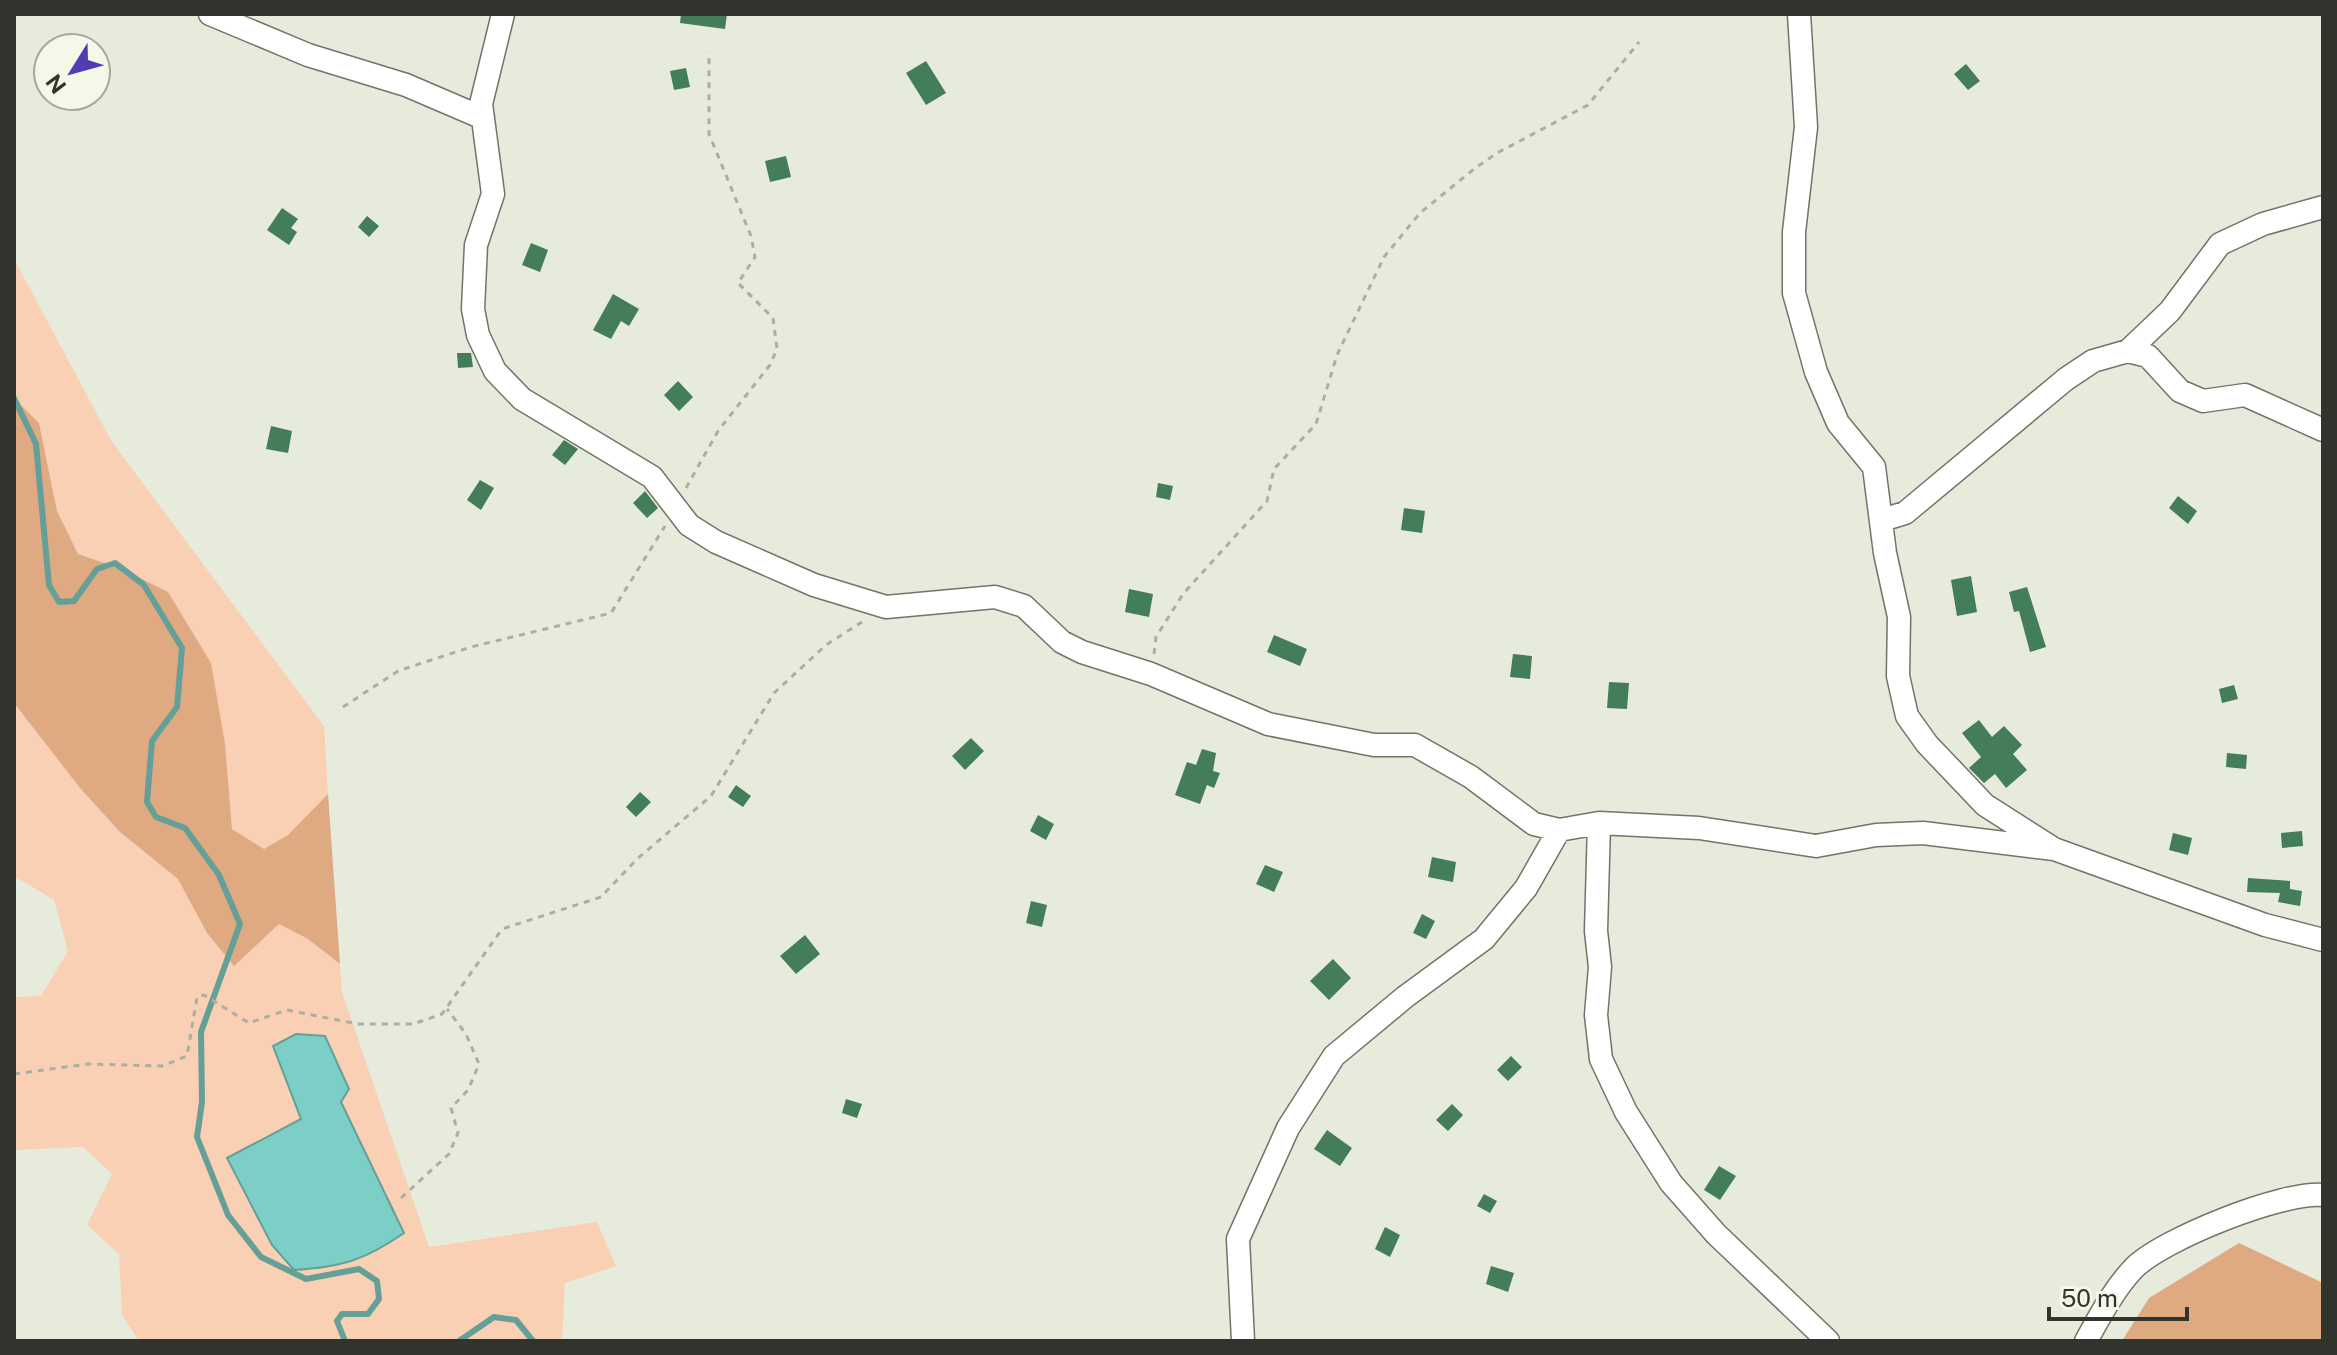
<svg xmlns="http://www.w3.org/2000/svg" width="2337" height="1355" viewBox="0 0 2337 1355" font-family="'Public Sans',sans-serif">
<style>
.green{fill:#f9d0b4;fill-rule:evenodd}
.forest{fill:#dfa982}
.water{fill:#7bcfc6;stroke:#65a098;stroke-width:2}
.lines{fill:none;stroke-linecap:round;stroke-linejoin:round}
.stream{stroke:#65a098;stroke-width:6}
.building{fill:#447d59}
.minor-casing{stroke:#717568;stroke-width:25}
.path{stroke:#abafa2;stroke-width:3;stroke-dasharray:6 6;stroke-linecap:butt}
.minor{stroke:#fff;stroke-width:22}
</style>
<rect width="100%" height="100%" fill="#e6ebdb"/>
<!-- green -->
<path class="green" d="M14 259 112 442 324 726 328 794 288 835 264 849 232 829 225 744 168 592 122 569 78 554 57 511 39 423 14 398Z
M14 703 80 788 120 832 178 879 207 933 234 965 279 924 308 939 340 964 342 992 429 1247 597 1222 616 1266 565 1283 562 1341H139L122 1315 119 1254 87 1225 112 1174 83 1147 14 1150V997L41 996 68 951 54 900 14 876ZM341 1102 404 1233 227 1158Z"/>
<!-- forest -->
<path class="forest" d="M14 398 39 423 57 511 78 554 122 569 168 592 211 663 225 744 232 829 264 849 288 835 328 794 340 964 308 939 279 924 234 966 207 933 178 879 120 832 80 788 14 703Z
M2239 1243 2323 1283V1341H2122L2149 1298Z"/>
<!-- water -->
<path class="water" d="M296 1034 325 1036 349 1089 341 1102 404 1233C365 1260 342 1267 294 1270L272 1245 227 1158 301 1119 273 1046Z"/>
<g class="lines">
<!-- stream -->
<path class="stream" d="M14 398 36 444 49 585 59 602 74 601 97 569 115 563 144 585 182 648 177 707 152 741 147 802 156 817 185 828 219 875 240 924 201 1032 202 1102 197 1137 228 1215 261 1257 306 1279 359 1269 377 1281 379 1299 368 1314H342L337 1321 345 1341
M459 1341 494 1317 516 1320 533 1341"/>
</g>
<!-- building -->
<path class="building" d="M681 14H727L725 29 680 23Z
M926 61 946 93 926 105 906 73Z
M1966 64 1980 81 1968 90 1954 74Z
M686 68 690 87 674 90 670 71Z
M786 156 791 177 770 182 765 161Z
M282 208 298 219 291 228 297 232 289 245 267 230Z
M367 216 379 226 369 237 358 227Z
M531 243 548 250 540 272 522 265Z
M613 294 639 309 629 326 621 321 611 339 593 330Z
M457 353H471L473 367 458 368Z
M678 381 693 397 679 411 664 395Z
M271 426 292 431 288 453 266 449Z
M564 440 578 449 565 465 552 455Z
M480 480 494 488 481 510 467 500Z
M1158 483 1173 486 1170 500 1156 497Z
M645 491 658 508 647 518 633 503Z
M2178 496 2197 511 2188 524 2169 508Z
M1404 508 1425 511 1422 533 1401 530Z
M1971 576 1977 612 1957 616 1951 580Z
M2027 587 2046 647 2030 652 2019 611 2014 612 2009 592Z
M1129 589 1153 594 1149 617 1125 612Z
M1274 635 1307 649 1300 666 1267 652Z
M1513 654 1532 656 1530 679 1510 677Z
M1609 682 1629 683 1627 709 1607 708Z
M2234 685 2238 699 2222 703 2219 689Z
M1979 720 1992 737 2004 726 2022 745 2013 754 2027 770 2006 788 1995 774 1984 783 1969 768 1981 757 1962 733Z
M971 738 984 751 965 770 952 756Z
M1202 749 1216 753 1213 771 1220 773 1214 788 1207 785 1200 804 1175 795 1187 762 1196 765Z
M2227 753 2247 755 2246 769 2226 767Z
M736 785 751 796 743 807 728 797Z
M640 792 651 802 636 817 626 807Z
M1038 815 1054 824 1046 840 1030 831Z
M2302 831 2303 846 2282 848 2281 833Z
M2173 833 2192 838 2188 855 2169 850Z
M1432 857 1456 862 1453 882 1428 877Z
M1265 865 1283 872 1274 892 1256 884Z
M2248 878 2290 881V889L2302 891 2300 906 2278 902 2280 893 2247 892Z
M1031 901 1047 905 1042 927 1026 923Z
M1422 914 1435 921 1426 939 1413 933Z
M805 935 820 954 796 974 780 956Z
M1333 959 1351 978 1329 1000 1310 981Z
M1511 1056 1522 1067 1508 1081 1497 1070Z
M846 1099 862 1104 857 1118 842 1113Z
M1452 1104 1463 1115 1448 1131 1436 1120Z
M1327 1130 1352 1148 1340 1166 1314 1149Z
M1719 1166 1736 1176 1720 1200 1704 1190Z
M1484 1194 1497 1201 1490 1213 1477 1206Z
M1385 1227 1400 1235 1390 1257 1375 1249Z
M1491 1266 1514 1273 1508 1292 1486 1284Z"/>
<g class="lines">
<!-- minor casing -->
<g class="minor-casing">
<path id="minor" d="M210 14 308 55 406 85 483 118
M503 14 481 104 493 194 476 245 473 309 478 335 495 371 522 399 652 477 689 525 716 542 814 585 886 607 995 597 1024 606 1062 642 1082 652 1151 674 1268 724 1374 745H1415L1471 777 1534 824 1559 830 1599 823 1699 828 1816 846 1876 835 1923 833 2054 849
M1799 14 1806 127 1794 232V293L1816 372 1838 423 1874 467 1885 553 1899 617 1898 676 1907 716 1927 744 1985 805 2054 849 2265 925 2323 940
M2128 351 2170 311 2220 244 2263 224 2323 207
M1882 520 1905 513 2066 379 2093 361 2128 351 2148 356 2180 391 2203 401 2245 395 2323 430
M1599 823 1596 931 1600 967 1596 1015 1601 1059 1626 1112 1671 1183 1716 1234 1828 1341
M1243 1341 1238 1239 1288 1128 1334 1056 1405 997 1484 939 1526 888 1559 830
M2086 1341C2100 1316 2114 1289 2134 1268 2163 1239 2283 1191 2323 1195"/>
</g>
<!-- path -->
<path class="path" d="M686 488 718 431 770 365 777 349 773 318 738 283 755 257 751 236 709 134V52
M1154 654 1156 637 1183 594 1267 501 1274 469 1316 424 1337 355 1384 257 1420 213 1474 169 1497 153 1588 105 1639 42
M343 707 398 671 471 647 611 613 665 526
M14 1074 88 1064 162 1066 187 1056 197 997 204 995 249 1023 287 1010 358 1024H413L442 1014 502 929 601 897 637 859 711 796 774 693 826 645 862 622
M401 1198 449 1154 458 1133 451 1108 468 1090 479 1064 466 1034 447 1009"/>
<!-- minor -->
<use href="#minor" class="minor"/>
</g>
<!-- border -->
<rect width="2337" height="1355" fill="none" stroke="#31332d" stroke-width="32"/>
<!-- north arrow -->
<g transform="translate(72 72) rotate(233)"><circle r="38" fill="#f3f8e8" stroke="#a5a99d" stroke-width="2"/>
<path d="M0-6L14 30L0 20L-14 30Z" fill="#523bb3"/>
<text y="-12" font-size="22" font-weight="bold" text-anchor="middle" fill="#31332d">N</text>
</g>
<!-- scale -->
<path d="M2049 1307v12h138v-12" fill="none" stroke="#31332d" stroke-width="4"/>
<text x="2061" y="1307" font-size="24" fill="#31332d" stroke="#f3f8e8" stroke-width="6" paint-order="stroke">50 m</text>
</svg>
